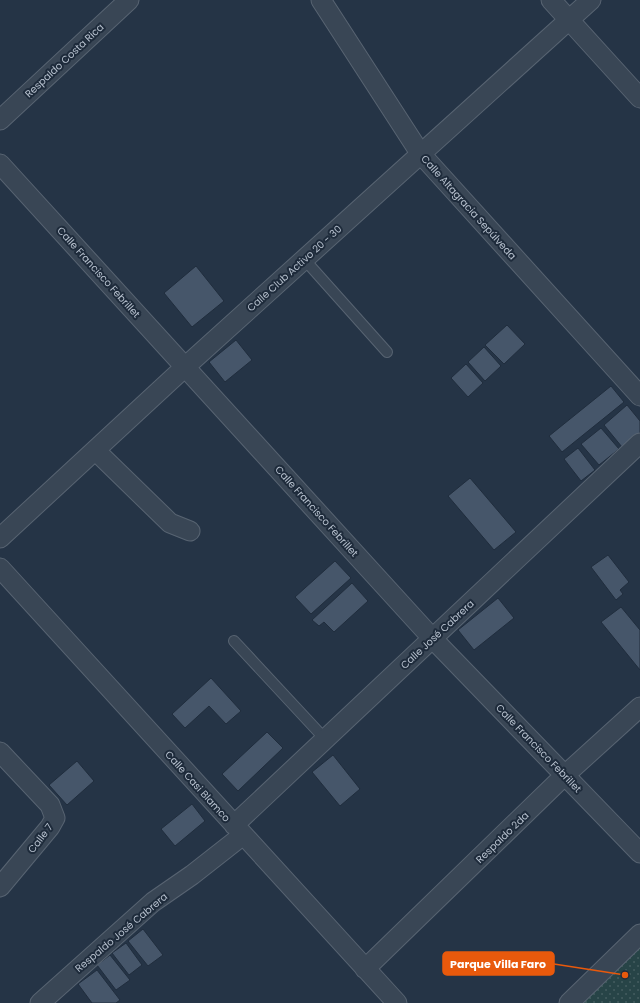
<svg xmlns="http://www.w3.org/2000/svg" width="640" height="1003" viewBox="0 0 640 1003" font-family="Poppins,sans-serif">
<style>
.park{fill:url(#park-dots)}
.building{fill:#46566a;stroke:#202d3d}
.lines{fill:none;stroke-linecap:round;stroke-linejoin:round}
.service-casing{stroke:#586472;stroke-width:12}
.minor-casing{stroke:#586472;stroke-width:21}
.service{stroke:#394655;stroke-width:10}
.minor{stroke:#394655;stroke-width:19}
.labels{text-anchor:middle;stroke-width:4;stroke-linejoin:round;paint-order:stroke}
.street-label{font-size:10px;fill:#b7c1ce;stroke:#1e2b3b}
.leader{fill:none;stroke:#e8590c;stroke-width:1.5}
.callout-dot{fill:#e8590c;stroke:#1e2b3b;stroke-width:1.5}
.callout{fill:#e8590c;stroke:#e8590c;stroke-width:1.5}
.callout-label{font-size:11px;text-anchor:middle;font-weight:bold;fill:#fff}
</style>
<defs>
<pattern id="park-dots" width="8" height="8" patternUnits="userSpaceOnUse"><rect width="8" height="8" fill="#274447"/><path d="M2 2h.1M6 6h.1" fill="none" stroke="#445d60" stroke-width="1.8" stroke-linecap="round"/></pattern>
</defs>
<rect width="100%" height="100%" fill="#253446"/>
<!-- park -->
<path class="park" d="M640 946V1003H580Z"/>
<!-- building -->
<path class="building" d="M196 266 224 301 192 327 164 293Z
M507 325 525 344 504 364 485 345Z
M236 340 252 360 225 382 209 362Z
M484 347 501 366 485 381 468 362Z
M466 364 483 383 468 397 451 378Z
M611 386 624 402 562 452 549 436Z
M627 405 640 421V433L622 447 604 425Z
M601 428 619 449 599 465 581 444Z
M578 448 595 470 581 481 564 459Z
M470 478 516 532 494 550 448 496Z
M608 555 629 582 620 590 623 594 616 600 591 567Z
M335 561 351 578 311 614 295 597Z
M352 583 368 601 334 632 324 622 319 626 312 620Z
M498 598 514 618 474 650 458 630Z
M621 607 640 630V670L601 622Z
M211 678 241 711 226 724 209 706 185 728 172 714Z
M267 732 283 748 238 791 222 774Z
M333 755 360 789 340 806 312 772Z
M77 761 94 781 67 805 49 785Z
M192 804 205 821 175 846 161 829Z
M143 929 163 955 148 966 128 941Z
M126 943 142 965 129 975 112 953Z
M110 955 130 980 116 990 97 965Z
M97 970 120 1000 116 1003H92L78 984Z"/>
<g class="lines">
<!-- service casing -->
<g class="service-casing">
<path id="service" d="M304 259 387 352
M234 641 325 739"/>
</g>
<!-- minor casing -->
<g class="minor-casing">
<path id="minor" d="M321 0 420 153 640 396
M551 0 640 98
M0 120 129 0
M0 164 432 638 640 853
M96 451 170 523 190 531
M0 538 185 367 591 0
M0 568 397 1003
M0 752 50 805 55 818 50 827 0 887
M234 825 640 443
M365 969 565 775 640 707
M40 1003 153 902 192 875 243 835
M569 1003 640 934"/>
</g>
<!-- service -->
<use href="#service" class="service"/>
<!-- minor -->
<use href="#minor" class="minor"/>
</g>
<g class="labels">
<!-- street labels -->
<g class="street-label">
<text transform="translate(64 60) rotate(-43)" y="4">Respaldo Costa Rica</text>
<text transform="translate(469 207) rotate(48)" y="4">Calle Altagracia Sepúlveda</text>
<text transform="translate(294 268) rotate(-42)" y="4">Calle Club Activo 20 - 30</text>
<text transform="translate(99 272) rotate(48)" y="4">Calle Francisco Febrillet</text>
<text transform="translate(317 511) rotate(48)" y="4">Calle Francisco Febrillet</text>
<text transform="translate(437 634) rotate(-43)" y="4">Calle José Cabrera</text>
<text transform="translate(539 748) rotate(46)" y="4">Calle Francisco Febrillet</text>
<text transform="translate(198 786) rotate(48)" y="4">Calle Casi Blamco</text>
<text transform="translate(502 837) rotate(-44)" y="4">Respaldo 2da</text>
<text transform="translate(40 838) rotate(-53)" y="4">Calle 7</text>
<text transform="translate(121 932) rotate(-40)" y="4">Respaldo José Cabrera</text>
</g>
</g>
<!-- callouts -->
<path class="leader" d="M625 975L554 964"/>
<circle class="callout-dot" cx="625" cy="975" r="4"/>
<rect class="callout" x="443" y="952" width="111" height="23" rx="4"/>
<g class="callout-label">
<text x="498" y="968">Parque Villa Faro</text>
</g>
</svg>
